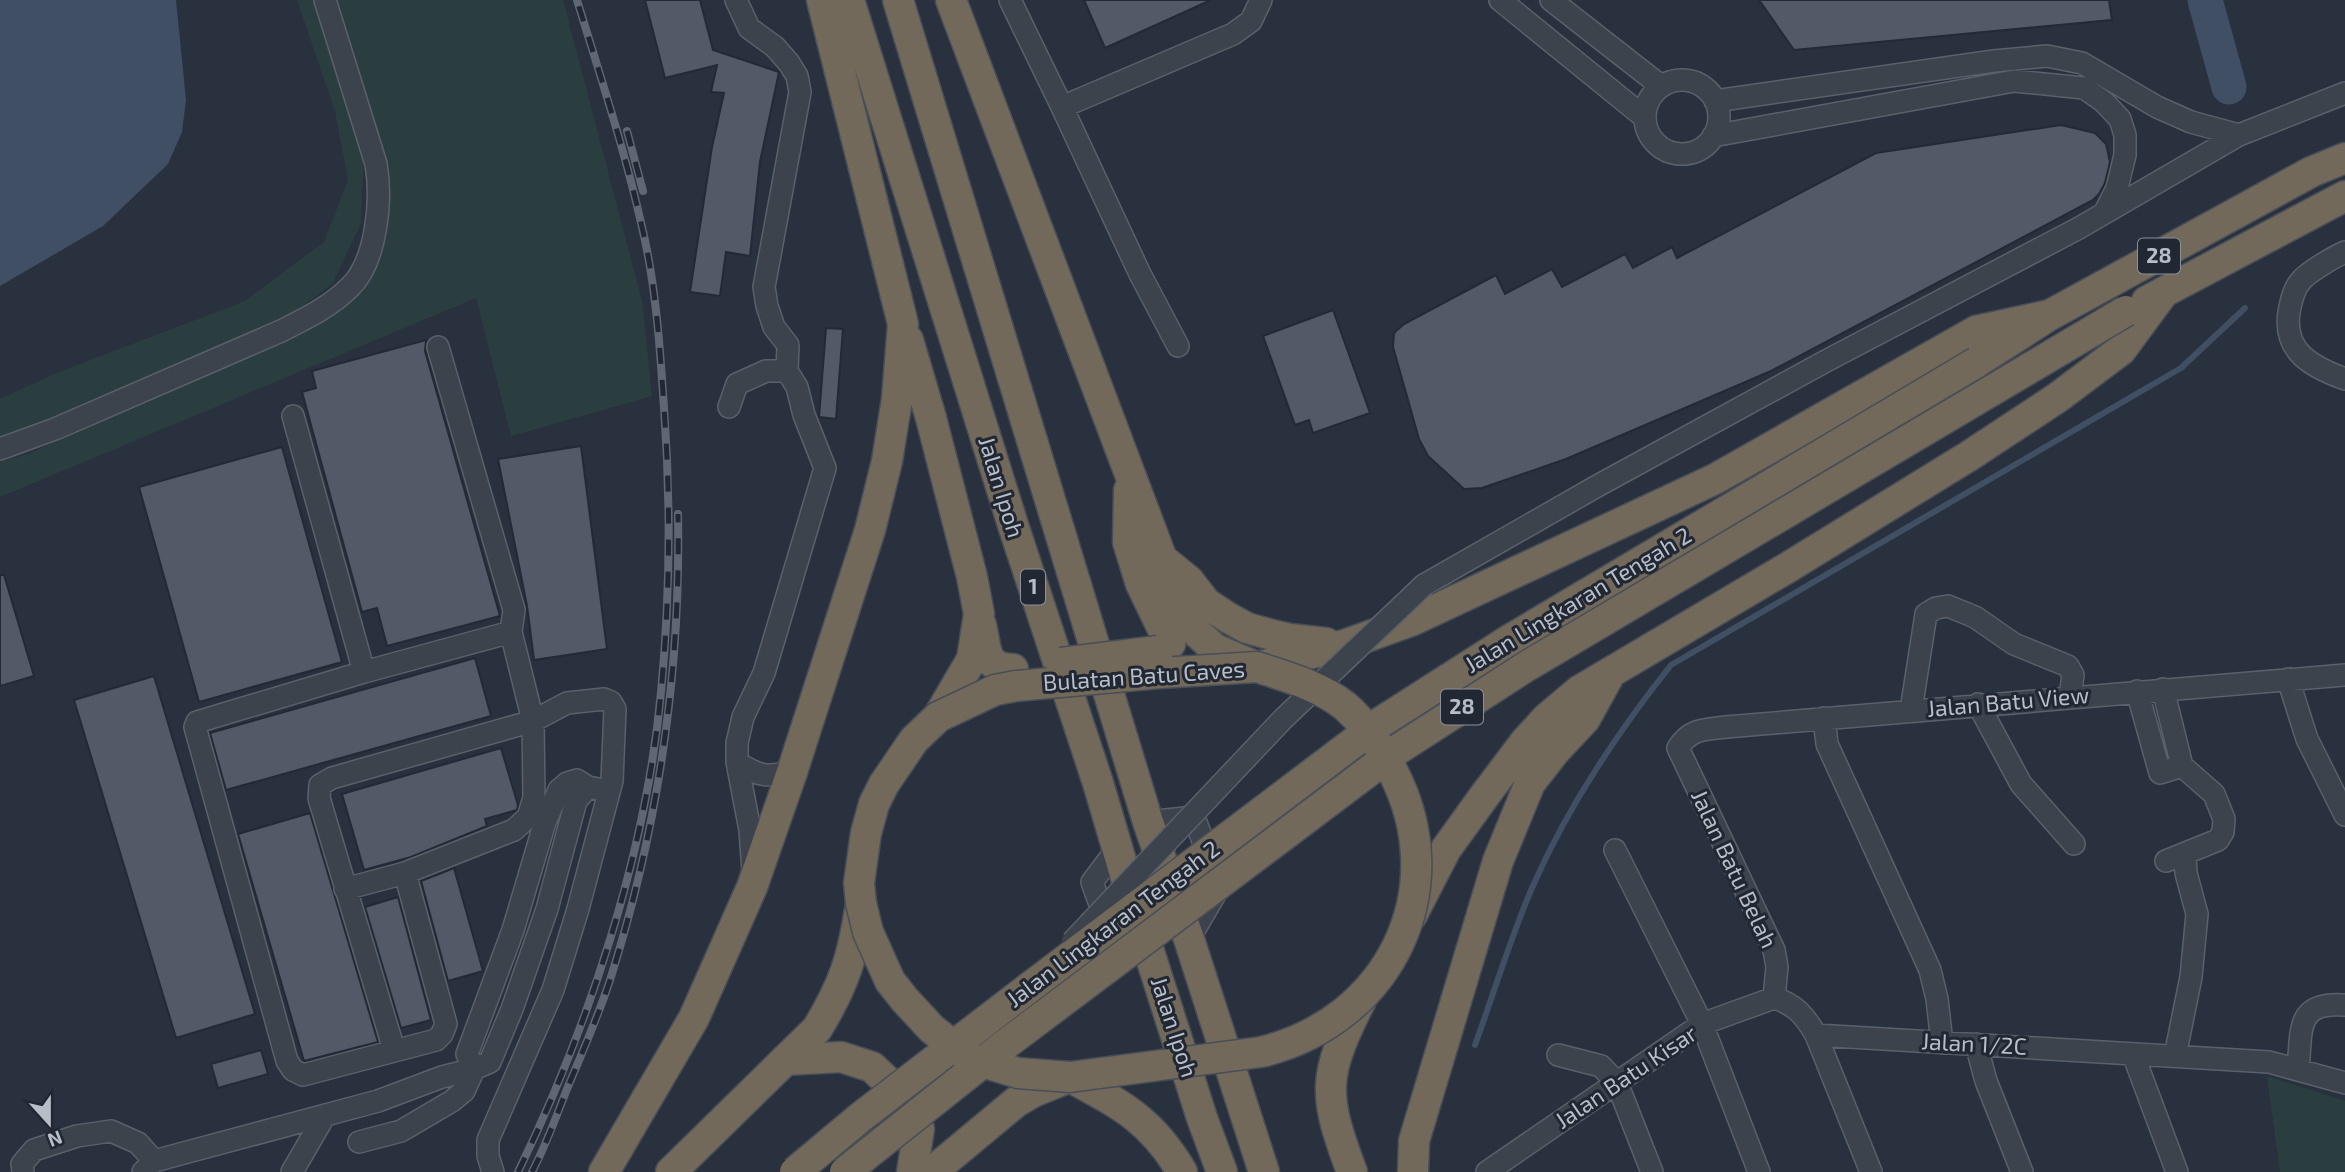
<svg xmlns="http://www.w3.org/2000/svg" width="2345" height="1172" viewBox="0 0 2345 1172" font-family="'Exo 2',sans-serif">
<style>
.green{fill:#2b3e3f}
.water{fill:#404f64}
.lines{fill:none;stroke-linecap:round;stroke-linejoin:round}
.stream{stroke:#404f64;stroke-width:6}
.river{stroke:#404f64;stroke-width:35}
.building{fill:#525a68;stroke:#232a35;stroke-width:2}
.minor-casing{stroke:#5a616b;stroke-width:24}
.highway-casing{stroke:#474e58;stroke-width:33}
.minor{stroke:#3c434d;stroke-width:21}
.highway{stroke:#72695a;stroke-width:30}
.rail-casing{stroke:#5f6774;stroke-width:8}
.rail{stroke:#212833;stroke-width:5;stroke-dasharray:16;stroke-linecap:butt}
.minor-bridge-casing{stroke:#5a616b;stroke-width:24;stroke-linecap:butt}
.highway-bridge-casing{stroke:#474e58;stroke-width:33;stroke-linecap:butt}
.minor-bridge{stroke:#3c434d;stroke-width:21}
.highway-bridge{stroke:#72695a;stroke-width:30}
.labels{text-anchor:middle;stroke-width:6;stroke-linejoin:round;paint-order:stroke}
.shield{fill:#212833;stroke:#8b919b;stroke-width:2}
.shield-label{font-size:21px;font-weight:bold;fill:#b8bec8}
.street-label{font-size:23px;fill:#b8bec8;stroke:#212833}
</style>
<rect width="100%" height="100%" fill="#28313d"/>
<!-- green -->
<path class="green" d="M297 0H315L364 149 361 223 333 283 291 315 24 434 0 441V399L59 372 245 301 324 242 348 180 335 111Z
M337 0H563L642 301 652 396 511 436 476 298 0 497V462L31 453 332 316 380 253 388 171Z
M2267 1076 2345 1101V1172H2280Z"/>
<!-- water -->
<path class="water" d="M0 0H176L186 100 182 132 168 164 103 226 0 286Z"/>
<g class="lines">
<!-- stream -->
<path class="stream" d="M1475 1045C1494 993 1510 939 1532 888 1567 808 1616 734 1671 665L2181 368 2245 308"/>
<!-- river -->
<path class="river" d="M2205 0 2229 87"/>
</g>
<!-- building -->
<path class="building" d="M645 0H700L713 50 779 72 760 162 750 256 726 252 720 296 690 292 712 147 724 93 711 92 717 65 665 78Z
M1084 0H1211L1105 48Z
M1759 0H2109L2112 20 1794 50Z
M2061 125 2095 133 2106 144 2110 162 2105 183 2099 194 2093 200 1771 371 1566 459 1482 488 1464 489 1428 456 1419 439 1393 347 1394 333 1404 324 1496 275 1505 294 1552 269 1562 287 1625 254 1633 268 1672 247 1677 258 1876 153Z
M1333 310 1370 413 1313 433 1309 420 1295 425 1263 336Z
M826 328 843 329 836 419 819 417Z
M426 340 425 351 500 616 387 646 377 608 362 612 302 392 316 388 312 371Z
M581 446 607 649 534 660 527 606 498 459Z
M282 447 342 662 199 702 139 487Z
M0 575H4L34 676 0 686Z
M475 658 491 716 226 790 210 733Z
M154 676 255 1014 176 1038 74 700Z
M501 748 518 805 517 810 485 819 487 826 411 857 364 870 342 794Z
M310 813 378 1042 304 1061 238 834Z
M454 868 483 971 448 981 421 881Z
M398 897 431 1020 401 1028 365 907Z
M261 1050 268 1074 218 1088 211 1064Z"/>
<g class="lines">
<!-- minor casing -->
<g class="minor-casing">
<path id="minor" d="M736 0 749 28 775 47 789 63 797 76 800 92 764 287 767 306 774 327 788 345 787 371
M1010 0 1062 107 1233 34 1251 21 1261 0
M1500 0 1644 117
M1551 0 1661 86
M1645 117a37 37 0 1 1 74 0a37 37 0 1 1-74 0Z
M1715 101 1994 61 2047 56 2082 63 2157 107 2191 122 2239 135
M1062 107 1140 274 1178 346
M1713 136 2014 81 2084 88 2104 102 2120 119 2125 135V155L2117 188 2105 212
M2345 252C2334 257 2306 273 2300 282 2293 290 2291 302 2289 312 2283 352 2312 367 2345 379
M438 347 514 610 511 632
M729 407 737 384 766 371H787L797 387 804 415 825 468 764 673 743 717 737 743V762L750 830 753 871
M293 416 364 672
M0 449 55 429 281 331C305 319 330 307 350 287 377 261 382 199 376 164L325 0
M1424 585 1599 485 1826 361 2079 228 2239 135 2345 93
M511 632 533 721 534 798 528 817 514 830 405 873 446 1024 442 1034 436 1040 303 1075 293 1070 287 1061 195 727 197 722 364 672Z
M2288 679 2307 739 2345 815
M2163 689 2182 766 2214 794 2224 819 2223 832 2218 840 2166 861
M2137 691 2160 773 2182 766
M1978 704 2021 784 2074 844
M1911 710 1926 614 1936 608 1948 606 1975 617 2014 644 2068 666 2073 675 2070 697
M1824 718 1827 744 1930 970 1937 999 1942 1043
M737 762C759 777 767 777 792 772
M588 787 576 801 547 909 512 1009 490 1062 474 1069 467 1054 513 930 545 822 559 790 567 783 577 780 588 787 609 791
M1148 822 1194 817 1220 886 1189 939
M1615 850 1702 1024 1759 1172
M345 889 405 873
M1108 927 1092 882 1117 849
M1774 998 1777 967 1774 950 1678 748C1691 728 1704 730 1726 727L2345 675
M1774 998C1795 1004 1805 1016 1816 1035L1871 1172
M1816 1035 2269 1062 2345 1083
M1976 1044 1986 1081 2022 1172
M394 1050 319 798 320 785 332 778 533 721 567 703 604 699 611 702 615 709 612 781 578 909 553 990 488 1140V1156L493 1172
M2133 1054 2177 1172
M1558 1055 1601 1066 1617 1083 1652 1172
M2175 1056 2191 977 2197 914 2186 873 2185 854
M2298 1069C2302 1030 2295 1001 2345 1005
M23 1172 22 1164 34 1150 77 1136 111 1131 138 1143 154 1161
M143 1172 154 1161 378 1101 442 1077 474 1069 464 1091 452 1101 401 1131 359 1142
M292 1172 325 1115
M1487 1172 1702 1024 1774 998"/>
</g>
<!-- highway casing -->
<g class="highway-casing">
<path id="highway" d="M849 0 1013 525 1098 783 1132 898 1202 1118 1222 1172
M898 0 1148 822 1189 939 1264 1172
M951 0 1162 559 1169 595 1193 629 1215 649 1257 667 1344 645 1411 621 1715 479 1976 331 2050 315
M2147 301 2345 196
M908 340 931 418 972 577 979 614 972 659 938 717
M1977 362 2050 315 2311 172 2345 158
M1129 490 1128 542 1141 584 1170 644 1165 650 1158 651
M1162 559 1189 581 1206 603 1227 617 1247 628 1269 634 1290 639 1326 643
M981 625C987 650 983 668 1013 669
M1412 915 1446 849 1485 795 1525 742 1547 718 1579 691 1787 568 1969 456 2057 398 2121 350 2163 293
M785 1060 841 1057 872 1067 907 1100 919 1129 912 1172
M604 1172 694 1018 752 887 792 772 870 530 887 461 897 399 903 324 822 0
M671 1172 817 1029C845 983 853 956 861 903
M932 1172 1016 1102 1033 1092 1070 1077C1121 1105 1152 1120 1182 1172
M1352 1172C1322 1092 1323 1076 1361 1000
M1413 1172 1414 1141 1498 861 1530 783 1555 751 1585 719 1611 672"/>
</g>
<!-- minor -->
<use href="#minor" class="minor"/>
<!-- highway -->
<use href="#highway" class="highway"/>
<!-- rail casing -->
<g class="rail-casing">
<path id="rail" d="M627 131 643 191
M518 1172C589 1026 646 854 661 692 670 598 671 502 664 408 660 348 656 286 642 227 625 151 600 75 577 0
M532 1172C546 1145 556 1117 567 1089 582 1053 598 1017 610 980 658 829 681 672 678 514"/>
</g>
<!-- rail -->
<use href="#rail" class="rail"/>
<!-- minor-bridge casing -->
<g class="minor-bridge-casing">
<path id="minor-bridge" d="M1072 942 1283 719 1424 585"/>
</g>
<!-- highway-bridge casing -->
<g class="highway-bridge-casing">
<path id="highway-bridge" d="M1061 663 1158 651
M1257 667C1287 677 1320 686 1345 706 1366 724 1380 746 1392 770 1455 889 1390 1021 1261 1052L1070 1077 1018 1073 969 1058 932 1029 905 1000 890 981 868 932 861 903 859 883 866 833 874 804 884 784 914 740 938 717 995 690 1016 686 1160 673Z
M795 1172 862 1116 1030 987 1378 724 1511 639 1977 362
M845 1172 1002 1047 1397 750 1527 666 2126 311"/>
</g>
<!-- minor-bridge -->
<use href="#minor-bridge" class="minor-bridge"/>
<!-- highway-bridge -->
<use href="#highway-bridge" class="highway-bridge"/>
</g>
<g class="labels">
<!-- shield labels -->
<g class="shield">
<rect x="2138" y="238.5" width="42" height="35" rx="5"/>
<rect x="1021" y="569.5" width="24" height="35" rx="5"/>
<rect x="1441" y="689.5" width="42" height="35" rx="5"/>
</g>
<g class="shield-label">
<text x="2159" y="263">28</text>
<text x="1033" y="594">1</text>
<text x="1462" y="714">28</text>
</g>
<!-- street labels -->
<g class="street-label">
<text transform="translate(1001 487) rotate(73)" y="8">Jalan Ipoh</text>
<text transform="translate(1578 600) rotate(-31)" y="8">Jalan Lingkaran Tengah 2</text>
<text transform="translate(1144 676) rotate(-4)" y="8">Bulatan Batu Caves</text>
<text transform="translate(2008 702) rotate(-5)" y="8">Jalan Batu View</text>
<text transform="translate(1734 869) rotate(65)" y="8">Jalan Batu Belah</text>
<text transform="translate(1113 924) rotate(-37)" y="8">Jalan Lingkaran Tengah 2</text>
<text transform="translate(1174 1027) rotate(72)" y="8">Jalan Ipoh</text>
<text transform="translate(1974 1044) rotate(3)" y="8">Jalan 1/2C</text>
<text transform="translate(1626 1077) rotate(-34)" y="8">Jalan Batu Kisar</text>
</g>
</g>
<!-- north arrow -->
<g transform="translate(49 1123) rotate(159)" stroke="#212833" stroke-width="5" paint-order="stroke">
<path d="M0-5L12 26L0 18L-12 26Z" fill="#b8bec8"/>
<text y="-10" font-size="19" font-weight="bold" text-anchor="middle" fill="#b8bec8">N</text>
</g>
</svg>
